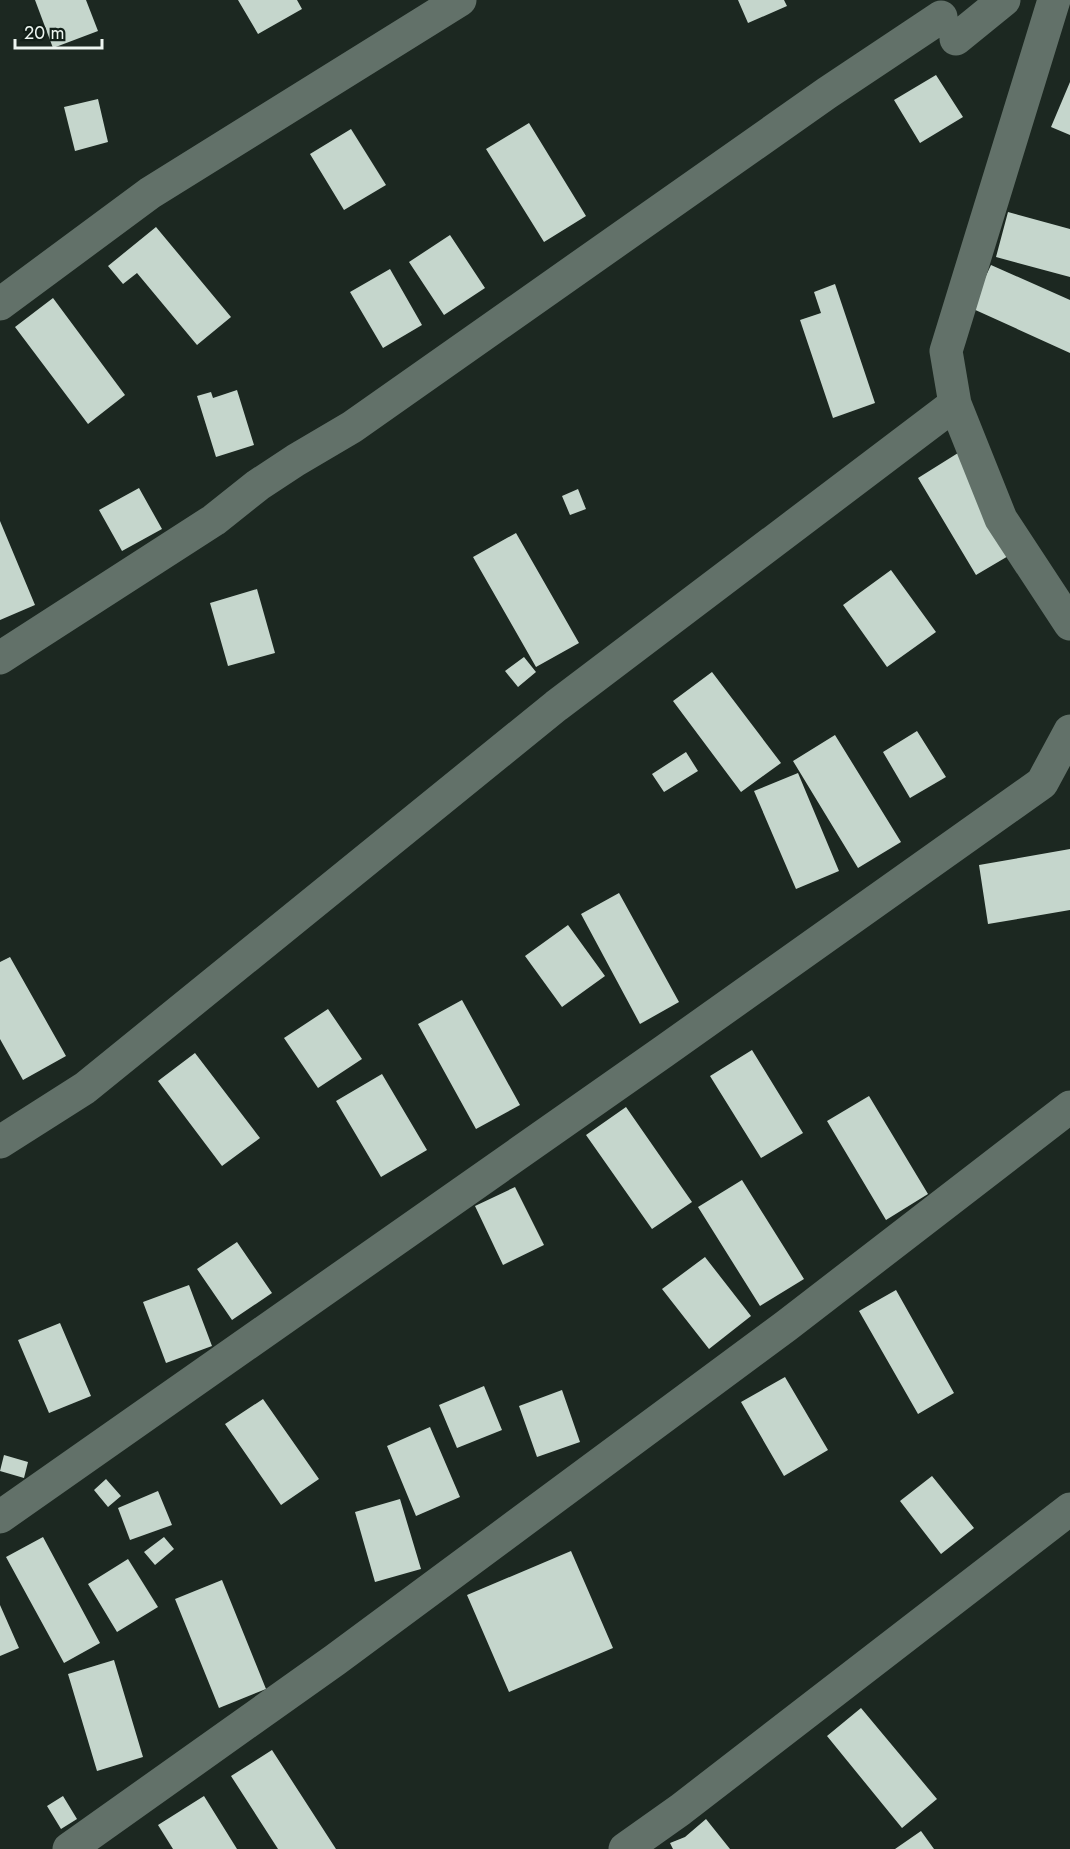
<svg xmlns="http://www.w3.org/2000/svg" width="1070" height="1849" viewBox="0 0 1070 1849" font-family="Jost,sans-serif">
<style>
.building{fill:#c5d6cc}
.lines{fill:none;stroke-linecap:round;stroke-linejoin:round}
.minor{stroke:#627169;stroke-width:33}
</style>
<rect width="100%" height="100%" fill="#1c2821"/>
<!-- building -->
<path class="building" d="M35 0H86L98 31 53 48Z
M238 0H297L302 9 258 34Z
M738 0H784L787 6 748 23Z
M936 75 963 117 920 143 894 100Z
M1070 82V135L1051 127Z
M98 99 108 142 75 151 64 107Z
M529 123 586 216 544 242 486 149Z
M351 129 386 185 344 210 310 154Z
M1008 212 1070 229V277L996 257Z
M156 227 231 317 197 345 137 273 123 284 108 266Z
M450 235 485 288 444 315 409 262Z
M991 265 1070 300V353L971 308Z
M390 269 422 325 383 348 350 292Z
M835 284 875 403 833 418 800 320 821 313 814 292Z
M53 298 125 395 88 424 15 327Z
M237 390 254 445 216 457 197 396 211 392 213 398Z
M958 453 1025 546 976 575 918 478Z
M139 488 162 529 122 551 99 510Z
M578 489 586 509 570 515 562 496Z
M0 521 35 605 0 620Z
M516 533 579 643 536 667 473 557Z
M891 570 936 632 887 667 843 605Z
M257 589 275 653 228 666 210 603Z
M524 657 536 672 518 687 505 671Z
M712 672 781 763 741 792 673 701Z
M917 731 946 777 910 798 883 752Z
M835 735 901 842 858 868 793 761Z
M686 752 698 771 664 792 652 774Z
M798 773 839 871 796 889 754 791Z
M1070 849V910L988 924 979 865Z
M619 893 679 1002 640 1024 581 914Z
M568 925 605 976 562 1007 525 956Z
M10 957 66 1056 23 1080 0 1039V962Z
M462 1000 520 1105 476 1129 418 1024Z
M328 1009 362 1059 318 1088 284 1038Z
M752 1050 803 1133 761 1158 710 1076Z
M195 1053 260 1138 222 1166 158 1081Z
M382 1074 427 1150 381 1177 336 1101Z
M869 1096 928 1194 886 1220 827 1121Z
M626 1107 692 1202 652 1229 586 1135Z
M742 1180 804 1279 760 1306 698 1207Z
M515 1187 544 1245 503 1265 475 1206Z
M237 1242 272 1293 232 1320 197 1269Z
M705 1257 751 1316 709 1349 662 1289Z
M189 1285 212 1346 166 1363 143 1302Z
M896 1290 954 1393 918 1414 859 1311Z
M60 1323 91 1396 49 1413 18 1340Z
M785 1377 828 1450 784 1476 741 1402Z
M484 1386 502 1430 457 1448 439 1405Z
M562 1390 580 1442 537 1457 519 1406Z
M263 1399 319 1479 281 1505 225 1424Z
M430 1427 460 1497 416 1516 387 1446Z
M4 1455 28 1462 24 1478 0 1471Z
M932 1476 974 1528 941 1554 900 1501Z
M106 1479 121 1496 108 1507 94 1490Z
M158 1491 172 1525 130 1540 118 1508Z
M400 1499 421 1569 375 1582 355 1512Z
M43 1537 100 1643 64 1663 6 1557Z
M164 1537 174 1549 155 1565 144 1552Z
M571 1551 613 1648 509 1692 467 1595Z
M128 1559 158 1607 117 1632 88 1584Z
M222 1580 266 1689 219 1708 175 1599Z
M0 1605 19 1648 0 1656Z
M114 1660 143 1757 97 1771 68 1674Z
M861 1708 937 1799 902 1828 827 1736Z
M272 1750 336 1849H278L231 1776Z
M63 1796 77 1819 61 1829 47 1806Z
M204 1796 237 1849H173L158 1825Z
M706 1819 730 1849H673L670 1843 685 1837Z
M921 1831 934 1849H895Z"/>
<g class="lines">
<!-- minor -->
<path class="minor" d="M1054 0 946 351 955 404 1001 519 1070 624
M956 37V39L1004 0
M0 304 150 193 460 0
M0 658 214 520 258 485 296 460 352 427 827 93 941 17
M0 1142 85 1088 556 706 955 404
M0 1517 663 1052 1042 783 1070 731
M69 1849 335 1660 786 1326 1070 1107
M625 1849 680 1810 1070 1509"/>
</g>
<!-- scale -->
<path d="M15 39v9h87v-9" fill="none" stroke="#eef6f1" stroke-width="3"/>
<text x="24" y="39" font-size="18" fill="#eef6f1" stroke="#121f18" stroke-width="4.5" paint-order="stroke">20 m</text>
</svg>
